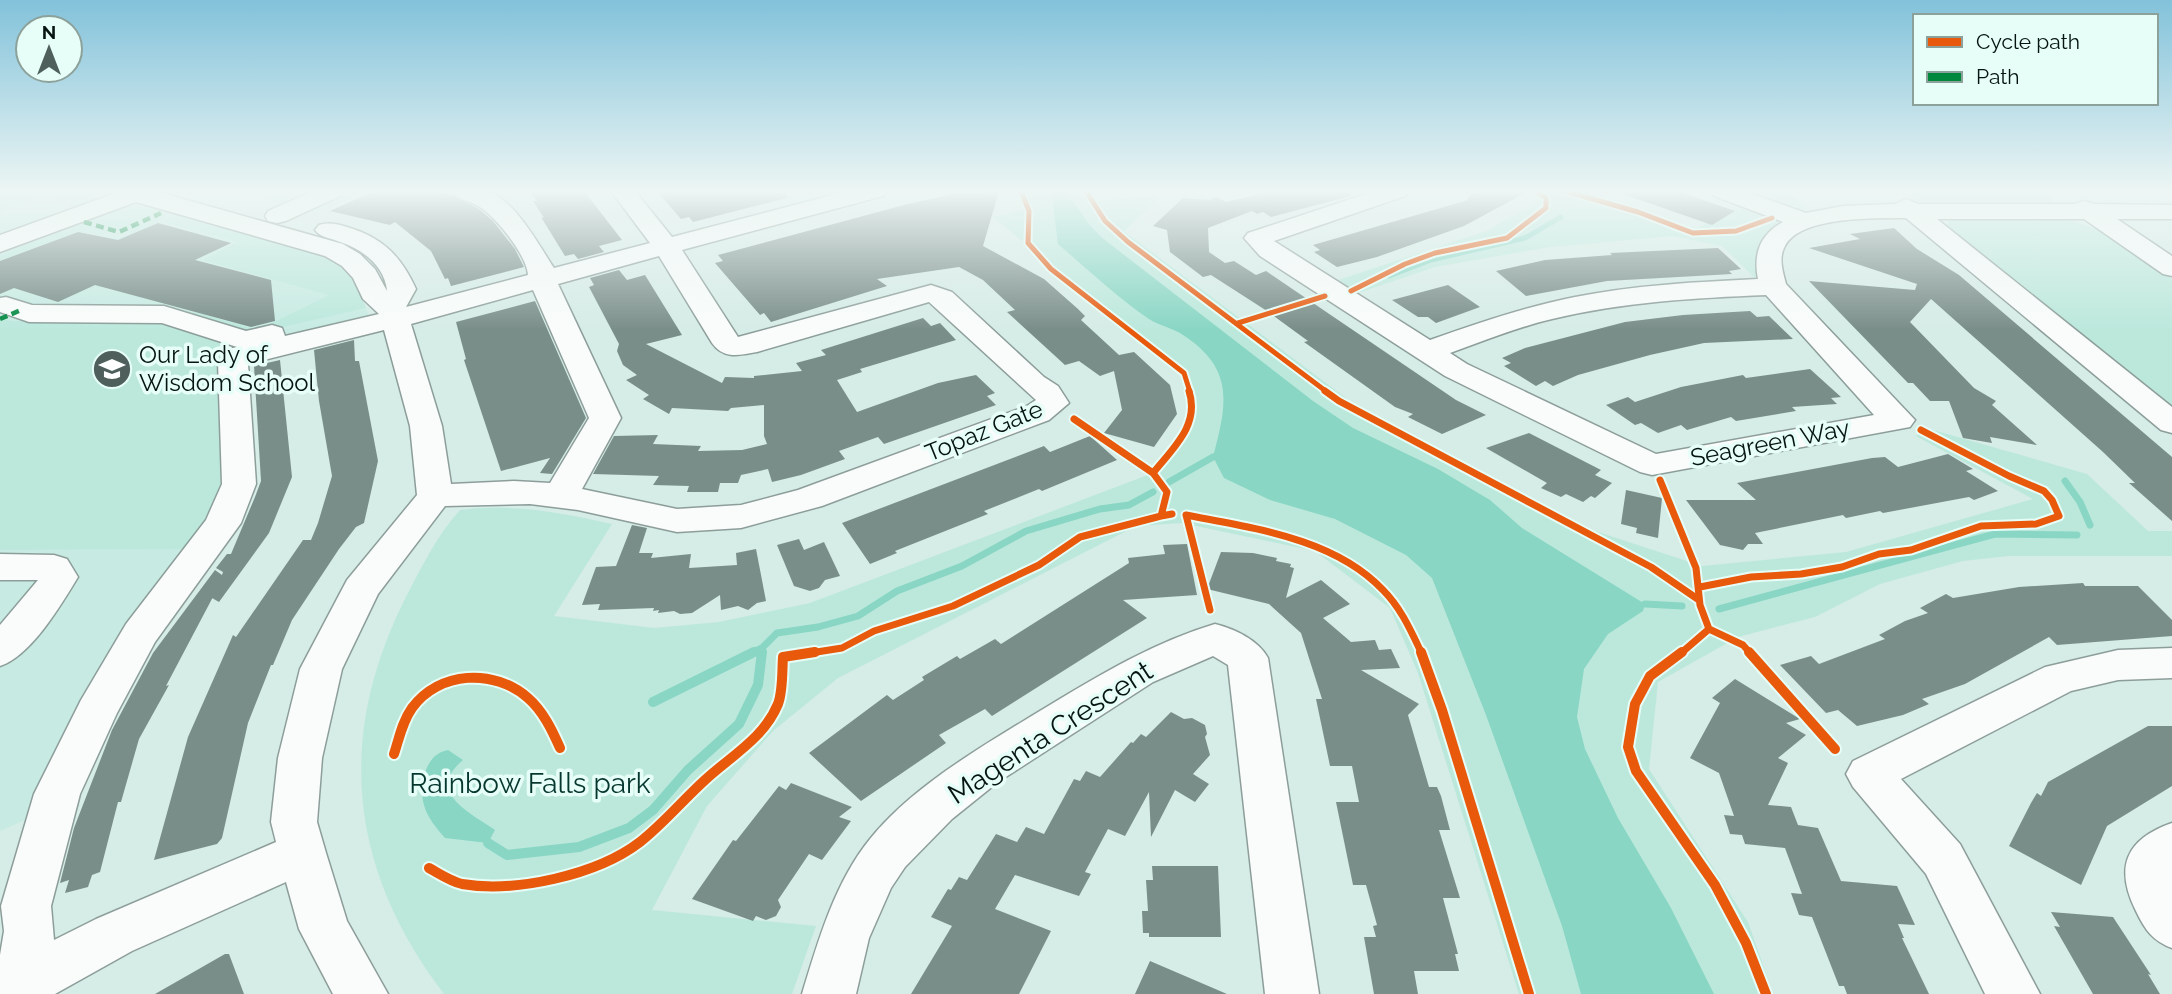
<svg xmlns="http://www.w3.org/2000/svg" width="2172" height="994" viewBox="0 0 2172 994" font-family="Raleway,sans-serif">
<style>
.built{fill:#c7ebe2}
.green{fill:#bce8dc}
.water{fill:#89d6c4}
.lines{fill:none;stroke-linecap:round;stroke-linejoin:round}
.stream-far2{stroke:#89d6c4;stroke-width:5}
.stream-far1{stroke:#89d6c4;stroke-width:7}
.stream{stroke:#89d6c4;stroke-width:10}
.building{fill:#7a8e89}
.minor-casing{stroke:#8d9e9a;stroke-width:3}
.minor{fill:#f9fcfb;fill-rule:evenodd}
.quiet{stroke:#00873e;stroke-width:4.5;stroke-dasharray:8 4.5;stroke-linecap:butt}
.cycleway-far2-casing{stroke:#e6fef7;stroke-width:9}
.cycleway-far1-casing{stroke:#e6fef7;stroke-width:11}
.cycleway-casing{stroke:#e6fef7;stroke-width:14}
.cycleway-far2{stroke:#e8590c;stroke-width:5}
.cycleway-far1{stroke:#e8590c;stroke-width:7}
.cycleway{stroke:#e8590c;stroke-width:10}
.labels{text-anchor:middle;stroke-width:7;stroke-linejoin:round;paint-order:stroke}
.poi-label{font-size:24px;fill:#071512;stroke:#e6fef7;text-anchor:start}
.street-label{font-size:24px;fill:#071512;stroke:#e6fef7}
.near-street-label{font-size:28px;fill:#071512;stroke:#e6fef7}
.near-park-label{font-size:28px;fill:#06372f;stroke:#e6fef7}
</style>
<rect width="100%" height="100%" fill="#d6ece6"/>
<!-- built -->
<path class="built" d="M0 191H99L352 276 371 320 225 354 217 508 80 704 25 820 0 831Z
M233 191H366L316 213Z"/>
<!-- green -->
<path class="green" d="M0 191H99L116 196 96 204 79 206 43 196 0 212Z
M1017 191H1091L1097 201 1162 195 1124 231 1355 405 1595 531 1702 566 1846 552 2033 499 1916 436 1926 428 2087 474 2148 531H2172V556H2009L1963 561 1880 584 1815 617 1738 637 1658 682 1649 769 1748 922 1773 994H1519L1418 673 1390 608 1315 551 1182 523 1136 526 838 678 773 731 707 806 652 910 816 926 792 994H444C347 867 335 733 409 591 423 564 439 533 460 510 512 503 562 513 612 524L554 616 654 628 719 622 810 603 1153 473 1188 428 1192 417 1193 403 1184 373 993 217 1024 210Z
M1525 191H1576L1695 229 1743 204 1777 218 1780 226C1758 243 1758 248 1761 275L1757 280 1722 246 1673 236 1550 247 1435 267 1358 293 1338 280 1487 231 1543 197Z
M1747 191H1789L1810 211 1798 210 1747 194Z
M1898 191H2044L2051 196 2055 205C2015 205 1928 216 1898 191Z
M137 202 321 251C351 268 353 277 366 308L260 332H247L190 314 195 312 258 330 329 295 202 260 238 242 161 221 134 234 116 229 99 235 78 231 0 261V255L99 216 93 213Z
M1956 219H2063C2105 226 2138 255 2172 279V412L1946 227 1949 220Z
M0 318 12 321 166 323 245 349 232 462 217 508 192 549 0 550Z"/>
<!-- water -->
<path class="water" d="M1051 191H1066L1088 223 1101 237 1313 401 1353 428 1438 469 1490 500 1522 528 1645 604 1643 611 1608 634 1584 669 1577 717 1585 749 1618 818 1671 908 1714 994H1581L1562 926 1486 715 1432 578 1406 555 1335 519 1270 500 1224 478 1213 457C1227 404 1235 369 1183 335 1173 328 1160 326 1149 319 1117 297 1087 269 1058 244Z
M448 750 463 760C425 792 469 812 495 830L488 843 445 838C437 829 427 817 424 805 418 785 426 753 448 750Z"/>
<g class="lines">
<!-- stream-far2 -->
<path class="stream-far2" d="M1389 276 1431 260 1525 238 1561 217"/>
<!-- stream-far1 -->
<path class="stream-far1" d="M2065 481 2080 502 2090 525
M1169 482 1213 457
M1645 604 1682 606
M1719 609 1995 534 2077 535
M750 654 762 648
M761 654 762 648 777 633 818 627 858 616 897 591 962 566 1026 531 1100 509 1129 505 1153 492"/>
<!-- stream -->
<path class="stream" d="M653 702 754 652
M488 843 507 855 579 847 629 828 653 810 688 770 739 724 758 685 762 652"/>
</g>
<!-- building -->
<path class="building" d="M374 191H436L452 195 479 209 493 221 515 249 524 267 451 286 448 278 445 279 431 251 395 222 390 225 330 211Z
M530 191H584L622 240 599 246 604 252 578 259 574 254 565 256 541 217 544 218 533 201H537Z
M657 191H786L787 198 693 222 689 217 681 219Z
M999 191 983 246 1044 279 1078 309 1085 316 1081 320 1119 355 1134 352 1170 385 1177 414 1154 447 1104 433 1122 410 1114 371 1100 376 1079 361 1065 365 1007 312 1015 310 983 280 959 267 877 279 887 286 771 322 764 313 760 315 715 263 723 261 718 255 904 205 961 192 964 194Z
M1273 191H1350L1351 196 1271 217 1263 212 1257 214 1252 211 1208 228 1209 252 1225 263 1234 261 1256 275 1266 271 1456 400 1486 415 1442 434 1408 417 1413 414 1395 407 1304 342 1308 341 1267 311 1211 275 1203 277 1170 252 1167 230 1153 226 1183 198 1210 200 1217 197 1226 202Z
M1476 191H1529L1464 226 1377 257 1337 267 1314 252 1320 250 1313 245 1468 200 1467 198Z
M1624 191H1677L1735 211 1712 225 1623 194Z
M158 223 231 243 195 260 271 280 275 321 251 327 95 285 58 302 14 288 0 294V261L78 232 118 240Z
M1894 228 1917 249 1959 275 2172 457V521L2129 483H2135L2103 452 1931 299 1910 322 1974 388 1996 401 1992 405 2037 445 1990 437 1992 443 1963 438 1949 401H1930L1913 383H1908L1809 281 1915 290 1917 284 1809 248 1860 239 1850 234Z
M1718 248 1741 269 1729 271 1732 274 1607 281 1526 296 1496 271 1545 260 1612 255 1610 253Z
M619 270 627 280 645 275 682 335 646 344 722 383 725 377 754 378V376L802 371 796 363 826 355 821 350 923 318 931 326 940 323 956 340 860 369 862 372 837 380 857 412 938 383 976 375 995 393 987 396 996 405 884 444 878 437 839 451 845 459 801 475 772 482 768 469 741 475 738 483H720L718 492H687L689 486 653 485 659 476 593 474 614 436 658 435 653 444 701 446 698 451 742 450 767 444 764 436V405L731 408 728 411 672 408 669 414 643 399 649 395 626 380 637 375 623 365 617 351 619 344 589 287 594 285 590 278Z
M1448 285 1480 307 1436 323 1428 317H1418L1392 300Z
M535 301 586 418 552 474 540 473 550 458 501 471 464 360 466 359 456 322Z
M1750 311 1757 317 1769 316 1793 339 1704 343 1650 355 1578 375 1553 386 1545 381 1536 386 1504 366 1511 363 1502 358 1525 348 1625 322 1683 315Z
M354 340 355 361H359L378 461 364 523 356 527 339 549 292 620 273 665H271L248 723 222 838 217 844 154 860 188 737 233 635 236 637 303 540H311L318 523 332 476 319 401 314 350Z
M280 360 292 477 269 533 219 602 212 598 214 595 166 686 169 685 139 739 121 802H118L100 872 92 875 88 887 65 893 69 880 60 883 74 828 112 730 153 653 215 570 222 575 223 572 216 568 227 554H231L255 497 261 481 254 366Z
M1810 369 1841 397 1831 398 1837 404 1792 407 1796 411 1736 421 1731 417 1687 430 1681 425 1658 433 1641 423 1635 425 1606 405 1628 397 1635 402 1681 387 1743 375 1746 378Z
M1529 433 1601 470 1595 475 1612 483 1595 498 1591 496 1583 502 1566 494 1561 497 1541 488 1547 483 1486 448Z
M1090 436 1117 460 1042 491 1039 489 984 511 988 514 895 551 897 553 870 564 842 523 1044 446 1050 452Z
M1948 454 1973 469 1966 471 1998 491 1974 500 1969 497 1883 513 1880 511 1846 518 1843 515 1755 533 1763 544H1748L1743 550 1720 545 1686 500H1756L1737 483 1872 458 1885 457 1898 467Z
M1626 490 1662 498 1658 538 1636 533 1637 528 1621 524Z
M632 525 647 528 639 553H653L651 558 691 554 689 568 737 565 736 553 756 549 766 601 757 603 748 610 738 606 721 610 720 595 692 613 680 614 674 611 658 613 659 610 653 611 654 608 598 610 600 604 582 605 596 567 616 566Z
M799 539 804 550 824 542 840 576 825 580 819 588 810 591 794 586 777 545Z
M1187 544 1197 595 1123 600 1147 618 992 716 985 709 939 735 946 743 861 801 809 753 887 695 893 700 924 680 922 677 957 656 960 659 995 639 1001 644 1129 563 1128 558 1165 554 1163 545Z
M1221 552 1253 553 1277 558 1276 561 1291 564 1290 567 1294 568 1286 598 1321 580 1350 604 1323 618 1351 642 1375 640 1379 650 1391 649 1400 668 1361 670 1419 704 1408 715 1429 787H1437L1441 796 1450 830H1439L1460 898H1443L1458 954H1455L1459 971H1414L1418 994H1374L1364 937H1376L1373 926 1377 925 1366 885H1353L1336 802H1359L1352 766H1330L1316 699H1322L1301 633 1269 604 1207 589Z
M2083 583 2085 586H2138L2172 620V636L2057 645 2049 637 1965 684 1922 699 1929 704 1903 715 1857 726 1838 710 1826 713 1780 665 1811 656 1819 664 1885 639 1879 635 1905 621 1928 613 1920 608 1946 594 1953 598 2019 587Z
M1735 679 1800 719 1786 723 1806 735 1778 758 1788 763 1768 805 1791 807 1798 825 1818 828 1841 881 1897 886 1915 925 1898 924 1904 938H1902L1929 994H1847L1844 986H1839L1812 917 1799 915 1791 893 1802 894 1785 848 1745 844 1742 835 1730 834 1724 815 1734 816 1719 773 1690 758 1720 703 1712 698Z
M1171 712 1184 719 1192 718 1205 725 1207 734 1205 737 1210 755 1193 774 1209 784 1195 802 1175 790 1151 837 1149 792 1125 836 1108 829 1085 872 1091 874 1079 896 1015 875 995 909 1051 931 1019 994H911L952 926 931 917 948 889 951 890 959 877 967 880 996 834 1017 842 1026 827 1044 834 1074 779 1080 781 1086 771 1100 777 1131 742 1133 743 1141 734 1146 737Z
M2148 726H2172V786L2107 826 2081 885 2009 846 2031 803 2037 793 2041 796 2048 782Z
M791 783 852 807 839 817 851 821 822 860 809 854 778 900 781 907 776 916 766 920 756 916 753 921 692 899 733 840 736 841 779 786 786 790Z
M1152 866H1218L1221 937H1149V933H1143L1142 911H1148L1146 880H1153Z
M2051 912 2113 917 2151 975 2148 974 2160 994H2093L2054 926 2060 927Z
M225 954H229L244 994H155Z
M1150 961 1227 994H1135Z"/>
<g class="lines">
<!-- minor casing -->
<g class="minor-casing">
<path id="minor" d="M111 191H155L343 244 360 254 375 269 387 291C385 266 362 249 340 242 331 238 321 238 315 230L319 225C329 222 337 224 347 227 382 237 401 256 416 289L406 307 528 275C527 256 497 218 480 207 471 201 458 200 452 191 463 191 475 189 485 191 514 197 539 246 554 268L650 243 611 191H635L672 237 848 191H887L883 196 682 250 738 337 931 285 952 292 1044 377 1058 386 1069 403 1049 420 822 506 741 528 677 532 578 510 530 504 445 506 378 594 342 669 322 758 317 822 326 853 347 921 388 994H333L299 929 286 882 132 951 55 994H0V955L4 931 1 906 34 794 81 700 126 624 206 520 222 484 218 362 229 349 237 347 162 323 29 322 0 312V298L6 297 32 305 164 306 246 331 272 325 282 328 285 336 379 314 363 299 353 278 342 266 325 256 136 202 0 252V235L113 194ZM659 256 712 343C724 360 740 355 757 352L929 302 1036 400 1027 406 798 490 741 505 677 509 582 489 621 418 558 284ZM533 290 589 418 550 483 514 481 451 484 442 426 411 324ZM384 330 410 426 417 495 347 580 300 669 278 758 271 822 276 842 96 919 54 940 51 906 80 794 117 713 155 642 241 523 256 484 248 364Z
M313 191H344L340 196 286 221 277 223 268 221 265 216 268 211Z
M1375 191H1409L1405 196 1274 241 1430 340C1478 323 1525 307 1575 297 1635 285 1697 282 1758 279 1753 254 1760 234 1783 222L1714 196 1710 191H1744L1806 213 1843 206 1895 204 1906 199 1918 204H2074L2084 201 2095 204 2172 205V219H2117L2172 256V276L2163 274 2084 219H1937L2172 407V433L2161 430 1906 218C1877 218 1800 216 1785 246 1778 258 1783 272 1786 284L1915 420 1910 427 1652 475 1640 472 1445 376 1260 256 1244 238 1248 233ZM1766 295 1874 415 1656 454 1467 364 1450 353C1484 341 1517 327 1552 319 1622 302 1694 298 1766 295Z
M0 554 54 555 67 559 78 577C61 605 31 656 0 666V625L38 580H0Z
M1215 624C1235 629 1258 640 1268 658L1319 994H1265L1228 665 1213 656 1153 682 998 782 952 819 905 867 891 888 869 938 856 994H802C818 941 835 882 870 839 910 789 976 750 1030 717 1090 681 1148 644 1215 624Z
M2172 648V678L2118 680 2071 691 1901 779 1960 844 2040 994H1985L1926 874 1853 787 1846 774 1853 761 2045 667 2118 650Z
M2172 823V948C2153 941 2145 930 2136 911 2114 867 2126 839 2172 823Z"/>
</g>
<!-- minor -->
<use href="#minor" class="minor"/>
<!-- quiet -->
<path class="quiet" d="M84 222 119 232 161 213
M0 319 21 310"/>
<!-- cycleway-far2 casing -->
<g class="cycleway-far2-casing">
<path id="cycleway-far2" d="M1021 191 1029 211 1028 243 1051 269 1184 373 1190 392
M1086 191 1105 221 1128 242 1327 392
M1565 191 1638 212 1693 233 1736 231 1772 218
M1351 291 1405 264 1435 253 1507 238 1546 208V198L1536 191
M1238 323 1325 296"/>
</g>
<!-- cycleway-far1 casing -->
<g class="cycleway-far1-casing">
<path id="cycleway-far1" d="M1325 391 1339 401 1651 567 1699 600
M1074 419 1153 473 1167 492 1161 516 1172 514
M1153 473C1173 448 1200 425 1189 391
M1660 480 1696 568 1700 605 1709 629 1743 645 1751 654
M1700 587 1751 577 1801 574 1842 567 1879 554 1911 550 1981 526 2036 524 2059 516 2052 500 2044 491 2009 476 1921 430
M1210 610 1186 515C1252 528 1334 538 1383 590 1401 608 1411 631 1422 654
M804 654 842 648 874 631 953 606 1039 565 1080 537 1161 516
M1680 654 1709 629"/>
</g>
<!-- cycleway casing -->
<g class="cycleway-casing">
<path id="cycleway" d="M1421 652 1442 710 1529 994
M1682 652 1650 676 1635 704 1628 747 1636 771 1715 885 1746 943 1766 994
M1749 652 1835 749
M394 754C399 739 402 722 412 708 439 671 494 668 528 698 543 711 552 730 560 748
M429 868C440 874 450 881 462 884 515 893 597 875 640 842 663 824 683 800 705 780 731 756 764 738 778 704 783 691 782 671 783 657L815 652"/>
</g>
<!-- cycleway-far2 -->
<use href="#cycleway-far2" class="cycleway-far2"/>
<!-- cycleway-far1 -->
<use href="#cycleway-far1" class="cycleway-far1"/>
<!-- cycleway -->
<use href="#cycleway" class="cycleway"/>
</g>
<!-- sky -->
<linearGradient id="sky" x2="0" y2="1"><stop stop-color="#82c2da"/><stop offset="0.58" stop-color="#edf6f4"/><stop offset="1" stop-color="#edf6f4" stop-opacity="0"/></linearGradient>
<rect width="2172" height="330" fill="url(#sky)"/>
<!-- icons -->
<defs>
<g id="school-disc" transform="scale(2.0125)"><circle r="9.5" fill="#4f605c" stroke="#e6fef7"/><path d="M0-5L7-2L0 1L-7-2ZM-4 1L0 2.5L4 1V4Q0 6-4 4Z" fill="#fff"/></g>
</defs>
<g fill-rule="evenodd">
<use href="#school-disc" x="112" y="369"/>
</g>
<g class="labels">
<!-- poi labels -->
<g class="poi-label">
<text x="139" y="363">Our Lady of<tspan x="139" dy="28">Wisdom School</tspan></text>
</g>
<!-- street labels -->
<g class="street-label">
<text transform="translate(984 431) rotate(-22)" y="8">Topaz Gate</text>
<text transform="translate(1770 443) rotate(-11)" y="8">Seagreen Way</text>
</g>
<!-- near-street labels -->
<g class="near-street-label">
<text transform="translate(1050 732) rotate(-33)" y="10">Magenta Crescent</text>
</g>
<!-- near-park labels -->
<g class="near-park-label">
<text x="530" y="793">Rainbow Falls park</text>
</g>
</g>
<!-- legend -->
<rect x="1913" y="14" width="245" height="91" fill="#e6fef7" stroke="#8da19b" stroke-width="2"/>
<rect x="1927" y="37" width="35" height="10" fill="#e8590c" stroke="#8da19b" stroke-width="2"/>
<text x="1976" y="49" font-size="21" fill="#071512">Cycle path</text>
<rect x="1927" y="72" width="35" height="10" fill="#00873e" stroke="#8da19b" stroke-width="2"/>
<text x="1976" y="84" font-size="21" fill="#071512">Path</text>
<!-- north arrow -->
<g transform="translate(49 49)"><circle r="33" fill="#e6fef7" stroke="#8da19b" stroke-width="2"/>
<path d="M0-5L12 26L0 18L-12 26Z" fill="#4f605c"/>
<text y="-10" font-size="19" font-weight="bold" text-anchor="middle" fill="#071512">N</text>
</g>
</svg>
